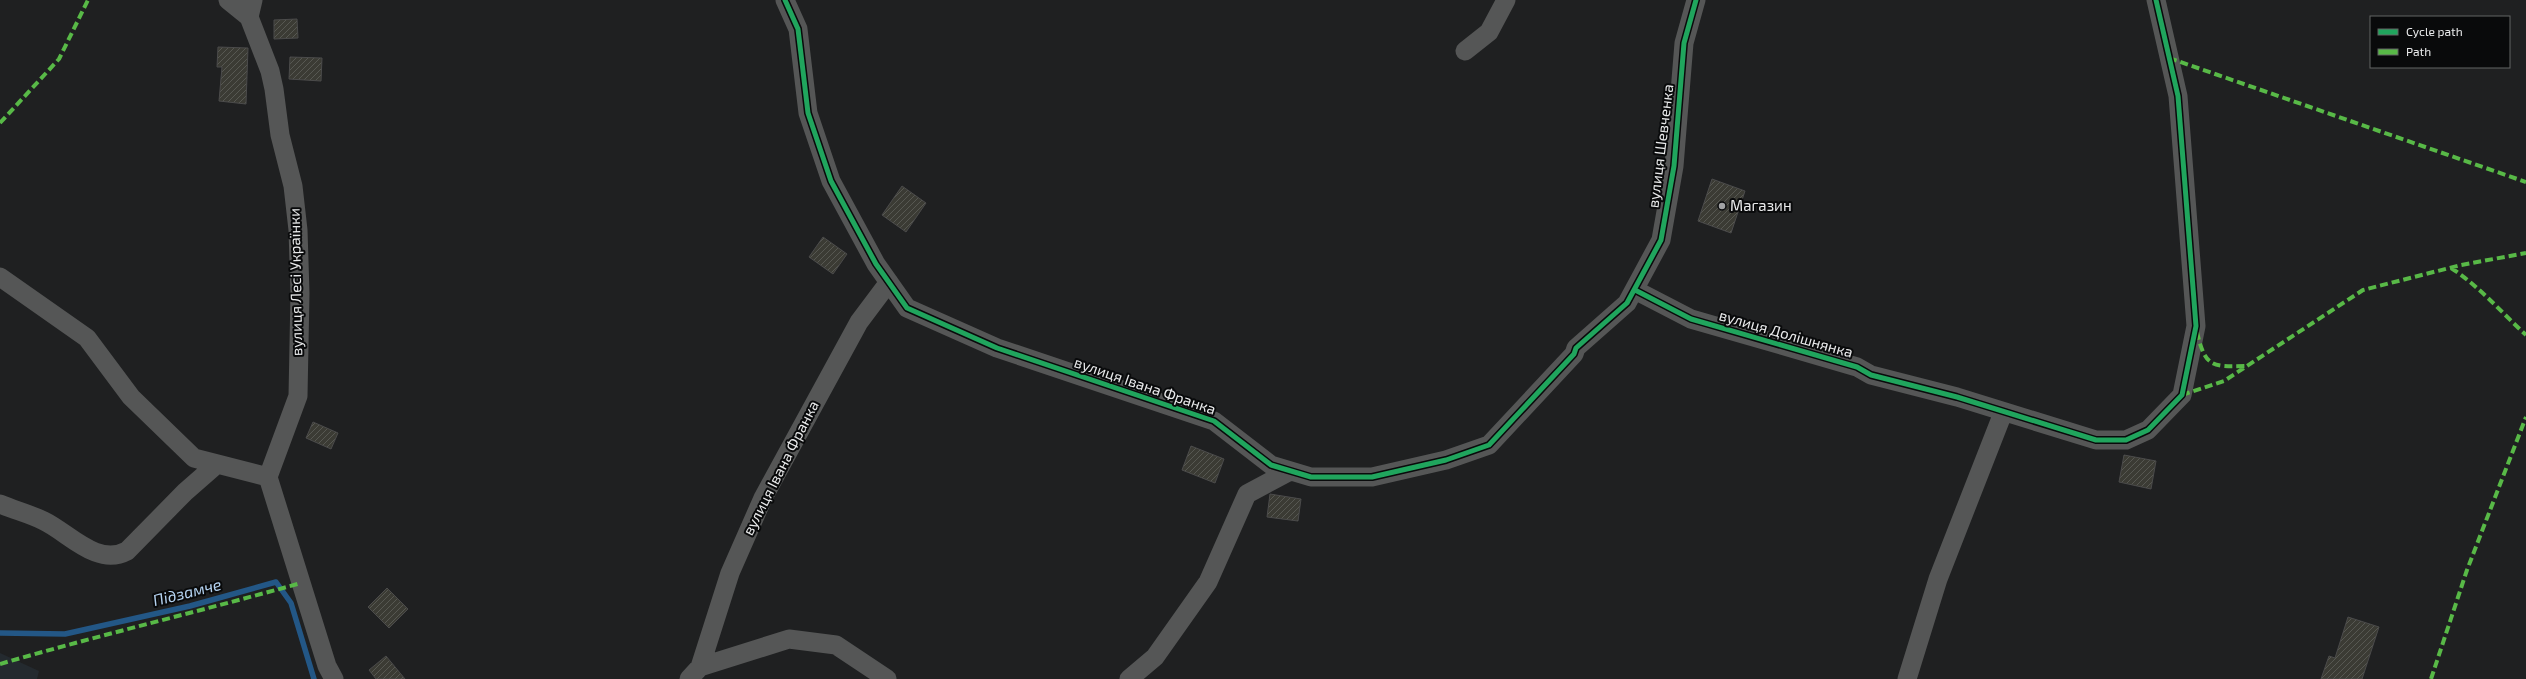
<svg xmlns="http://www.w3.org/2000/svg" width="2526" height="679" viewBox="0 0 2526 679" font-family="'Exo 2',sans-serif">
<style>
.built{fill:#242a2f}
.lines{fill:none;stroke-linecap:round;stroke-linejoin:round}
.stream{stroke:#235786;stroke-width:5.5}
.building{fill:url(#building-hatch);stroke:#4b4b4b}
.minor{stroke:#555656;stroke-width:19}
.quiet{stroke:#58b947;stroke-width:4;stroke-dasharray:8 4;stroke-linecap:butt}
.cycleway-casing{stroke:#090a0b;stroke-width:8}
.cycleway{stroke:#20a55d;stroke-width:5}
.poi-dot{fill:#a2a3a4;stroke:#090a0b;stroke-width:1.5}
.labels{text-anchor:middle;stroke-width:4;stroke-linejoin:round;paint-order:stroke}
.street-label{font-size:15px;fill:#e9eaeb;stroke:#090a0b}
.poi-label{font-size:15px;fill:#e9eaeb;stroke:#090a0b;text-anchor:start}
.water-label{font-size:16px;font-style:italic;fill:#b4d2f0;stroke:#090a0b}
</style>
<defs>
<pattern id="building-hatch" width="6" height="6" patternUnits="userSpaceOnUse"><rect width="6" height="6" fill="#3b3b34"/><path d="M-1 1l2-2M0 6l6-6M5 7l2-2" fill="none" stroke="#575852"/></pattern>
</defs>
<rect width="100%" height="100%" fill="#1f2021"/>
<!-- built -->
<path class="built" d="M0 653 39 671 37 679H0Z"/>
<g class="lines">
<!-- stream -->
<path class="stream" d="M0 633 65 634 190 606 276 582 291 603 314 679"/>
</g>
<!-- building -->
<path class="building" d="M297 19 298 38 274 39V20Z
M218 47 248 48 246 104 219 101 222 67H217Z
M290 57 322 58 321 81 289 79Z
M1712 179 1745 191 1731 233 1698 221Z
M902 186 926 203 906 232 882 215Z
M823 237 847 254 833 274 809 257Z
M313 422 338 433 331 449 306 438Z
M1191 446 1224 459 1215 483 1182 470Z
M2124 455 2156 461 2151 489 2119 482Z
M1270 494 1301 499 1298 521 1267 517Z
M387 588 408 609 389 628 368 607Z
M2348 617 2379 627 2362 679H2321L2329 656 2335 658Z
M386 656 405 679H376L369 670Z"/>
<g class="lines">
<!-- minor -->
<path class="minor" d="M228 0 249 17
M253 0 249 17 270 71 274 89 280 135 293 186 298 230 300 293 298 396 268 477 327 666 334 679
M785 0 798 29 808 113 831 181 876 264 907 308 997 348 1214 421 1271 465 1311 477H1372L1446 460 1489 445 1574 354 1576 348 1627 303 1661 240 1674 166 1684 43 1696 0
M1465 51 1489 32 1506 0
M0 277 87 338 131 397 194 458 268 477
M1635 290 1691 319 1857 367 1871 375 1957 397 2096 440H2126L2148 430 2182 395 2196 326 2178 96 2156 0
M0 504C14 510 30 514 44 521 69 533 97 567 127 551L185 492 217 464
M700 667 730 573 763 498 859 322 889 282
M689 679 700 667 789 639 836 645 887 679
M1129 679 1155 657 1208 582 1247 494 1290 471
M1907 679 1938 579 2003 413"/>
<!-- quiet -->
<path class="quiet" d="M2169 58 2526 182
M0 123 59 59 88 0
M2451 268C2479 286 2501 312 2526 335
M2197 332C2205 367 2212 367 2245 366
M2182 395 2224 381 2363 290 2461 265 2526 253
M0 664C100 635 201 611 301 583
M2431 679 2467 570 2526 417"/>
<!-- cycleway casing -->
<g class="cycleway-casing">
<path id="cycleway" d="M785 0 798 29 808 113 831 181 876 264 907 308 997 348 1214 421 1271 465 1311 477H1372L1446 460 1489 445 1574 354 1576 348 1627 303 1661 240 1674 166 1684 43 1696 0
M1635 290 1691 319 1857 367 1871 375 1957 397 2096 440H2126L2148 430 2182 395 2196 326 2178 96 2156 0"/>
</g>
<!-- cycleway -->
<use href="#cycleway" class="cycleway"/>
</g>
<!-- markers -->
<circle class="poi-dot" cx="1722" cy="206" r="4"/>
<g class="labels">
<!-- street labels -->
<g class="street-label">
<text transform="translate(1661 146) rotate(-83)" y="5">вулиця Шевченка</text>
<text transform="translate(296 282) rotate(-91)" y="5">вулиця Лесі Українки</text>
<text transform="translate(1786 334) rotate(16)" y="5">вулиця Долішнянка</text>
<text transform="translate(1145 386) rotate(19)" y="5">вулиця Івана Франка</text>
<text transform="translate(781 468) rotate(-63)" y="5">вулиця Івана Франка</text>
</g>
<!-- poi labels -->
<g class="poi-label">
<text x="1730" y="211">Магазин</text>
</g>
<!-- water labels -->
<g class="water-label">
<text transform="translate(187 592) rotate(-14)" y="6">Підзамче</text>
</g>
</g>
<!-- legend -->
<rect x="2370" y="16" width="140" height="52" fill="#090a0b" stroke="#636465"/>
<rect x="2378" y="29" width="20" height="6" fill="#20a55d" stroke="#636465"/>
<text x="2406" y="36" font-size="12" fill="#e9eaeb">Cycle path</text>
<rect x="2378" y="49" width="20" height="6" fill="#58b947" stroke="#636465"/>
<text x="2406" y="56" font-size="12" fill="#e9eaeb">Path</text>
</svg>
